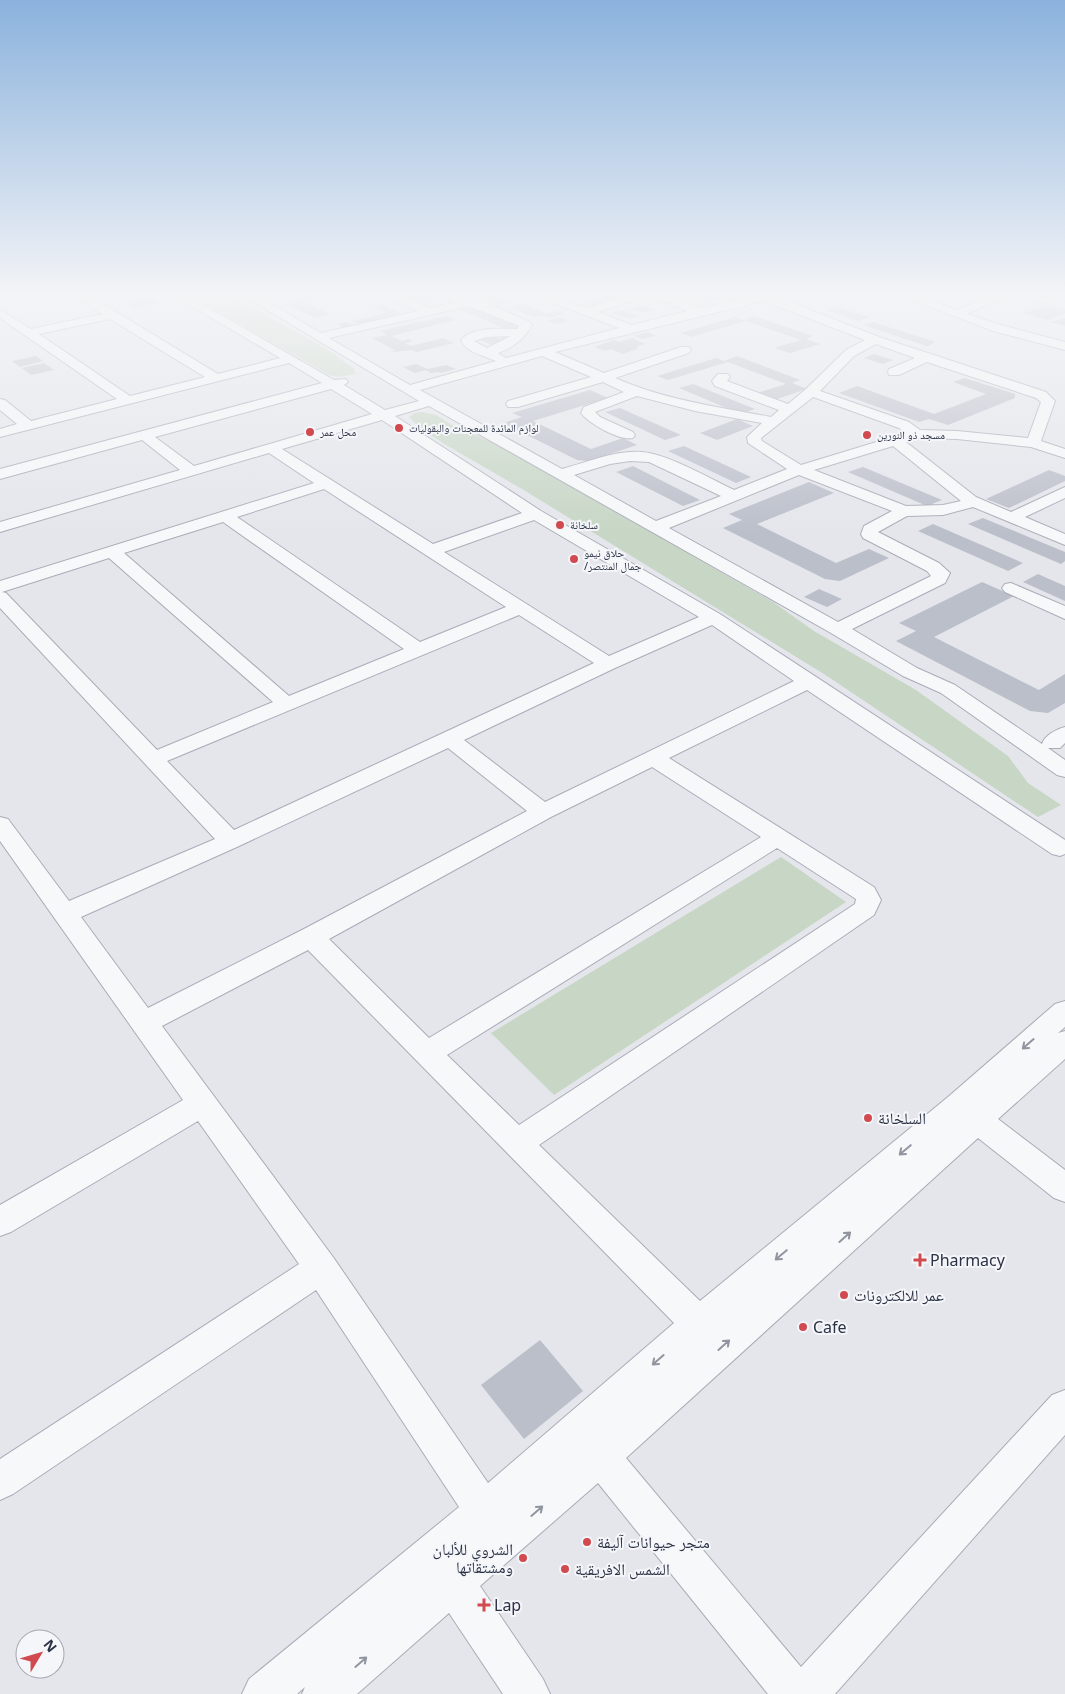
<svg xmlns="http://www.w3.org/2000/svg" width="1065" height="1694" viewBox="0 0 1065 1694" font-family="'Noto Sans','Noto Naskh Arabic',sans-serif">
<style>
.green{fill:#c7d6c5}
.building{fill:#bbbfca}
.lines{fill:none;stroke-linecap:round;stroke-linejoin:round}
.minor-casing{stroke:#a9acb7;stroke-width:2}
.minor{fill:#f7f8fa;fill-rule:evenodd}
.oneway{stroke:#9195a0}
.poi-dot{fill:#d04a4f;stroke:#f4f6f9;stroke-width:2}
.labels{text-anchor:middle;stroke-width:4;stroke-linejoin:round;paint-order:stroke}
.far-poi-label{font-size:11px;fill:#2b3245;stroke:#f4f6f9;text-anchor:start}
.near-poi-label{font-size:16px;fill:#2b3245;stroke:#f4f6f9;text-anchor:start}
</style>
<rect width="100%" height="100%" fill="#e4e6ec"/>
<!-- green -->
<path class="green" d="M192 296H232L330 351 354 369 356 374 339 377 329 375Z
M423 412 436 415 452 425 496 444 576 489 773 602 814 631 916 690 1008 756 1028 783 1061 805 1038 817 824 674 522 489 446 445 420 428 409 417 415 413Z
M781 857 846 902 554 1095 491 1033Z"/>
<!-- building -->
<path class="building" d="M301 296H325L304 302 330 314 315 318 285 304 299 301 294 298Z
M407 296H429L436 299 422 303Z
M480 296H500L513 301 500 305Z
M525 296H547V297L531 301 521 297Z
M607 296 625 298 595 306 585 302Z
M700 296H724V297L707 302 695 297 687 299 679 297Z
M148 298 157 303 135 308 126 303Z
M523 304 547 314 557 311 564 314 548 318 541 315 534 317 509 307Z
M383 305 402 314 394 315 397 317 361 325 352 321 386 313 373 307Z
M473 305 522 326 508 330 459 309Z
M644 305 656 310 643 313 631 309Z
M1045 306 1065 311V313L1047 320 1023 313Z
M836 307 869 317 859 321 826 310Z
M623 310 640 316 629 319 612 313Z
M446 316 456 320 391 336 402 341 409 339 413 341 405 343 411 346 443 338 454 343 417 352 411 350 394 352 391 351 395 350 372 338 387 335 380 331Z
M754 316 813 336 806 339 820 344 790 353 774 348 801 340 746 321 691 337 681 333 735 317 742 320Z
M559 317 569 321 556 324 547 321Z
M1065 318V326L1051 322Z
M347 322 354 325 343 328 336 324Z
M873 322 936 342 927 346 863 325Z
M648 332 656 336 642 339 634 336Z
M493 336 499 339 504 337 510 340 492 345 480 340Z
M632 338 645 344 636 347 639 348 623 354 611 349 605 351 594 347 614 340 619 342Z
M874 354 893 360 883 364 864 358Z
M36 356 43 361 20 367 12 361Z
M737 356 800 380 792 383 807 389 774 400 757 393 786 384 728 362 668 380 657 376 716 358 724 361Z
M44 363 54 370 31 375 22 368Z
M416 364 428 369 446 365 456 369 441 373 438 372 431 373 425 370 415 373 403 367Z
M965 378 1015 394V398L948 425 929 419 919 422 839 393 857 386 934 414 986 394 953 382Z
M693 384 755 409 741 414 679 388Z
M590 390 608 398 533 421 591 449 623 438 637 445 589 461 577 460 503 423 522 417 512 413Z
M620 408 681 435 665 440 605 412Z
M737 419 753 426 717 440 700 433Z
M684 446 751 477 736 483 668 451Z
M633 466 700 500 683 506 616 472Z
M863 467 942 500 927 506 848 472Z
M1049 470 1065 476V481L1009 508 986 499Z
M809 482 834 493 757 524 836 563 869 549 889 558 840 581 825 579 723 528 742 520 729 514Z
M983 518 1065 552V561L1061 564 968 524Z
M933 524 1023 563 1008 571 918 531Z
M1038 574 1065 586V601L1023 582Z
M982 582 1014 596 934 637 1039 690 1065 674V703L1048 713 1030 711 896 641 916 631 899 623Z
M819 589 842 599 827 607 804 597Z
M540 1340 583 1391 524 1439 481 1385Z"/>
<g class="lines">
<!-- minor casing -->
<g class="minor-casing">
<path id="minor" d="M76 296H90L218 374 280 358 174 296H188L334 380 346 379 348 382 344 385 385 410 419 401 244 296H258L321 333 418 311 387 296H403L430 308 456 302 449 300 448 296C477 296 504 311 530 322L532 325C524 339 514 347 498 353L506 358 619 328 548 301 546 299 549 296 556 297 587 308 627 296H646L598 312 632 325 688 311 651 296H668L701 308 753 296H775L879 337 1046 392 1055 401 1041 441 1065 449V458L1031 447 957 439 918 438 906 442 976 497 1011 512 1065 487V498L1025 517 1065 534V545L973 507 943 515 907 516 878 532 939 563 950 573 945 583 852 629 917 668 955 685 1042 744C1044 736 1056 729 1065 727V743L1060 748H1048L1065 760V777L1057 775 941 693 903 676 831 633 429 406 395 416 541 511 720 614 1065 840V854L1060 856 1052 854 807 690 669 758 874 887 881 900 874 915 539 1145 700 1301 948 1097 1055 1004 1065 1001V1027L1058 1033 1065 1031V1059L998 1119 1065 1170V1202L1054 1198 978 1138 626 1458 801 1667 1052 1395 1065 1390V1435L835 1694H768L598 1483 480 1586 543 1679 550 1694H503L449 1613 357 1694H302L305 1687 297 1694H242L249 1679 459 1507 316 1290 13 1494 0 1500V1459L299 1264 198 1121 11 1232 0 1236V1205L183 1100 0 841V817L8 819 69 901 215 839 0 608V581L314 483 269 453 0 532V522L180 470 142 440 0 479V469L322 383 289 363 0 437V429L17 424 0 410V399L5 400 31 421 117 399 0 318V310L31 329 102 314ZM764 301 865 340 846 350 806 389 788 404 727 381 730 377 728 374H718L712 381 715 386 779 410 771 417C718 407 665 400 615 378L689 353 691 350 689 347H681L604 373 555 352ZM469 306 519 326 517 329C500 329 473 326 461 340 465 352 485 356 496 361L410 385 329 338ZM110 319 205 377 130 396 39 334ZM511 336 487 348 474 341 487 337ZM876 344 915 358 889 369 888 372 889 375H899L927 362 1036 398 1041 402 1028 438 957 431 920 430 909 422 820 391 854 356ZM542 356 591 377 508 401 506 404 508 407H518L603 382 624 392 584 407 581 413C589 424 620 441 633 438L635 435 633 432 600 417 595 412 637 396 695 411 762 423 747 437 748 443 787 469 734 490C709 478 668 454 642 452 615 450 588 462 562 469L420 390ZM331 389 372 414 194 466 155 437ZM813 397 899 428 906 433 801 465 762 441 761 438ZM382 420 522 513 433 544 282 449ZM893 446 961 501 943 505 906 506 814 470ZM630 461 649 462 721 496 656 521 574 475 610 464ZM799 475 892 511 864 526 861 534 863 538 927 571 931 576 838 622 669 528ZM324 489 506 607 420 642 237 517ZM534 520 699 617 609 656 444 552ZM223 522 404 649 289 696 124 553ZM109 558 273 702 157 750 6 593 2 592ZM519 615 594 663 234 830 167 761ZM712 625 794 681 545 802 464 740 615 668ZM448 748 527 811 302 930 148 1008 81 917 239 846ZM652 767 761 837 429 1038 329 939 551 817ZM777 848 856 899 855 904 519 1125 447 1055ZM308 950 674 1323 488 1483 333 1257 162 1026Z
M902 296H919L957 310 990 296H1006L967 314 1001 325 1065 342V350L993 331Z
M1021 296H1041L1065 303V309Z
M1011 583 1065 606V619L1005 592 1002 588 1005 584Z"/>
</g>
<!-- minor -->
<use href="#minor" class="minor"/>
</g>
<!-- one-way arrows -->
<defs><path id="oneway-shaft" d="M-6 0H5M1.5-3L5.5 0L1.5 3" fill="none" stroke-width="1.6" stroke-linecap="round" stroke-linejoin="round" transform="scale(1.25)"/></defs>
<g class="oneway">
<use href="#oneway-shaft" transform="translate(1028 1044) rotate(139)"/>
<use href="#oneway-shaft" transform="translate(905 1150) rotate(140)"/>
<use href="#oneway-shaft" transform="translate(845 1237) rotate(-42)"/>
<use href="#oneway-shaft" transform="translate(781 1255) rotate(140)"/>
<use href="#oneway-shaft" transform="translate(724 1345) rotate(-42)"/>
<use href="#oneway-shaft" transform="translate(658 1360) rotate(139)"/>
<use href="#oneway-shaft" transform="translate(537 1511) rotate(-41)"/>
<use href="#oneway-shaft" transform="translate(361 1662) rotate(-41)"/>
</g>
<!-- sky -->
<linearGradient id="sky" x2="0" y2="1"><stop stop-color="#8bb2dd"/><stop offset="0.55" stop-color="#f3f4f6"/><stop offset="1" stop-color="#f3f4f6" stop-opacity="0"/></linearGradient>
<rect width="1065" height="534" fill="url(#sky)"/>
<!-- markers -->
<g class="poi-dot">
<circle cx="399" cy="428" r="5"/>
<circle cx="310" cy="432" r="5"/>
<circle cx="867" cy="435" r="5"/>
<circle cx="560" cy="525" r="5"/>
<circle cx="574" cy="559" r="5"/>
<circle cx="868" cy="1118" r="5"/>
<path d="M917.5 1252.5h5v5h5v5h-5v5h-5v-5h-5v-5h5z"/>
<circle cx="844" cy="1295" r="5"/>
<circle cx="803" cy="1327" r="5"/>
<circle cx="587" cy="1542" r="5"/>
<circle cx="523" cy="1558" r="5"/>
<circle cx="565" cy="1569" r="5"/>
<path d="M481.5 1597.5h5v5h5v5h-5v5h-5v-5h-5v-5h5z"/>
</g>
<g class="labels">
<!-- far-poi labels -->
<g class="far-poi-label">
<text x="409" y="432">لوازم المائدة للمعجنات والبقوليات</text>
<text x="320" y="436">محل عمر</text>
<text x="877" y="439">مسجد ذو النورين</text>
<text x="570" y="529">سلخانة</text>
<text x="584" y="557">حلاق نيمو<tspan x="584" dy="13">/جمال المنتصر</tspan></text>
</g>
<!-- near-poi labels -->
<g class="near-poi-label">
<text x="878" y="1124">السلخانة</text>
<text x="930" y="1266">Pharmacy</text>
<text x="854" y="1301">عمر للالكترونات</text>
<text x="813" y="1333">Cafe</text>
<text x="597" y="1548">متجر حيوانات آليفة</text>
<text x="513" y="1555" text-anchor="end">الشروي للألبان<tspan x="513" dy="18">ومشتقاتها</tspan></text>
<text x="575" y="1575">الشمس الافريقية</text>
<text x="494" y="1611">Lap</text>
</g>
</g>
<!-- north arrow -->
<g transform="translate(40 1654) rotate(52)"><circle r="24" fill="#f4f6f9" stroke="#a4a8b1"/>
<path d="M0-4L9 19L0 12L-9 19Z" fill="#d04a4f"/>
<text y="-8" font-size="14" font-weight="bold" text-anchor="middle" fill="#2b3245">N</text>
</g>
</svg>
